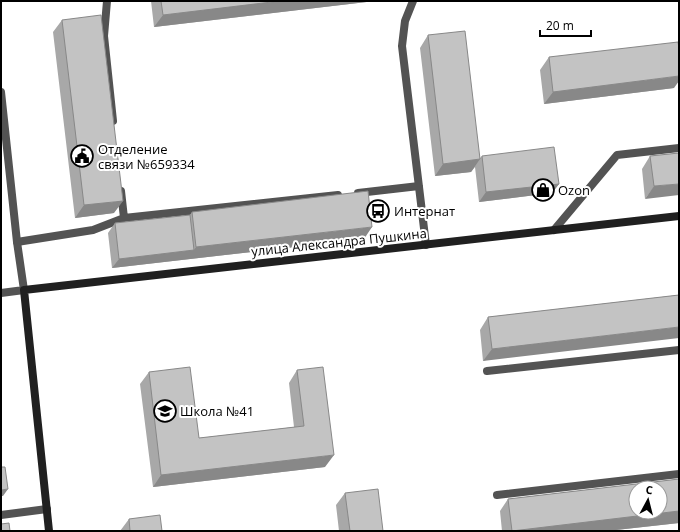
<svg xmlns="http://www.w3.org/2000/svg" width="680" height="532" viewBox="0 0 680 532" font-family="'Open Sans',sans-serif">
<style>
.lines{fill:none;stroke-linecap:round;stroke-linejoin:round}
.lane{stroke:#535353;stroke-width:8}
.street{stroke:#535353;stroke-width:8}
.secondary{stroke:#202020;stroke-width:8}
.wall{fill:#a8a8a8}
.shaded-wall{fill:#888}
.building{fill:#c3c3c3;stroke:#888;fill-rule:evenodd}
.labels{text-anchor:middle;stroke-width:4;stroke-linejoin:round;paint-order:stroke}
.poi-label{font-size:13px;fill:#000;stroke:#fff;text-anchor:start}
.street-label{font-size:13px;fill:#000;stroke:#fff}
</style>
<rect width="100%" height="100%" fill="#fff"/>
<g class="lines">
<!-- lane -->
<path class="lane" d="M107 1 104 36 113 121
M413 1 405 21 402 46 426 245
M358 193 419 186
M124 218 338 195
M554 230 617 155 679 148
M17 242 93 230 124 218 121 191
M487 371 679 350
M497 495 679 474"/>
<!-- street -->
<path class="street" d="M1 92 17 242 24 290 1 293
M1 515 47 509"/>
<!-- secondary -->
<path class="secondary" d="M49 531 24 290 679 216"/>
</g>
<!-- wall -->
<path class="wall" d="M151 1H375L154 27Z
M62 20 114 213 75 218 53 32Z
M428 35 480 158 482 156 559 184 552 193 479 202 475 167 471 172 435 176 420 48Z
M549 57 674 88 544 104 540 70Z
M679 153 645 199 642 169 650 156Z
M192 212 364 239 112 268 108 233 115 223 190 215Z
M679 295 483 361 480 330 488 317Z
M297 370 325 467 153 487 140 384 149 372 199 438 294 427 289 383Z
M679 479V523L607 531H502L500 511 508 499Z
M345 493 383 531H339L336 505Z
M129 519 162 531H120Z"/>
<!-- shaded-wall -->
<path class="shaded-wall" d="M280 1H375L154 27 163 15Z
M679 76V81L674 88 544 104 553 92Z
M480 159 471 172 435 176 443 164Z
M559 184 552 193 479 202 486 192Z
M679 184V195L645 199 654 186Z
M123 201 114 213 75 218 84 205Z
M372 227 364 239 112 268 119 259 194 250 196 247Z
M679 327V338L483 361 492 349Z
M334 455 325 467 153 487 161 475Z
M8 489 3 496H1V490Z
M679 511V523L607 531H512Z"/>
<!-- building -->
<path class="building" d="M161 1H280L163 15Z
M101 15 123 201 84 205 62 20Z
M465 31 480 159 443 164 428 35Z
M678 42 679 48V76L553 92 549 57Z
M554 147 559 184 486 192 482 156Z
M679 153V184L654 186 650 156Z
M368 191 372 227 196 247 192 212Z
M190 215 194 250 119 259 115 223Z
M679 295V327L492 349 488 317Z
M190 367 199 438 304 426 297 370 323 367 334 455 161 475 149 372Z
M1 467H5L8 489 1 490Z
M679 479V511L512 531 508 499ZM636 488H660V512H636Z
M378 489 383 531H350L345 493Z
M160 515 162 531H130L129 519Z
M9 523 10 531H1V524Z"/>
<!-- icons -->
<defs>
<g id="civic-ring" transform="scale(1.15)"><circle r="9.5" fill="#fff" stroke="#000" stroke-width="1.5"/><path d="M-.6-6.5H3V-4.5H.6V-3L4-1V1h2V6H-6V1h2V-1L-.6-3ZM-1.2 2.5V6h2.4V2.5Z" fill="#000"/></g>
<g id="shop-ring" transform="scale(1.15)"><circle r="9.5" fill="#fff" stroke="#000" stroke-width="1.5"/><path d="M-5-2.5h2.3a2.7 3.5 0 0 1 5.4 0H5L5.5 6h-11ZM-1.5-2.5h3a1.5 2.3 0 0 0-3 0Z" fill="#000"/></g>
<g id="bus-ring" transform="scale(1.15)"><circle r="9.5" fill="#fff" stroke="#000" stroke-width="1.5"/><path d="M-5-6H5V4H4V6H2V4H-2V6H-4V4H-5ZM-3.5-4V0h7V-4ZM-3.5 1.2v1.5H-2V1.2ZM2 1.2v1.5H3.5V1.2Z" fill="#000"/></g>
<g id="school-ring" transform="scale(1.15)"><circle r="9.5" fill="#fff" stroke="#000" stroke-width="1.5"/><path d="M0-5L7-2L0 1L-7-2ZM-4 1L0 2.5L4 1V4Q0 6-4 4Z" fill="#000"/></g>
</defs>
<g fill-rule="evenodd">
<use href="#civic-ring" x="82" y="156"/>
<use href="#shop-ring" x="543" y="190"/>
<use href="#bus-ring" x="378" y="211"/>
<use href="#school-ring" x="165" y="411"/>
</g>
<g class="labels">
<!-- poi labels -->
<g class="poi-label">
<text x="98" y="154">Отделение<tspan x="98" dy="15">связи №659334</tspan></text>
<text x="558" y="195">Ozon</text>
<text x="394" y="216">Интернат</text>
<text x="180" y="416">Школа №41</text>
</g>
<!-- street labels -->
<g class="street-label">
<text transform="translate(339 242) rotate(-6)" y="5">улица Александра Пушкина</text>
</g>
</g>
<!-- border -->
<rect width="680" height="532" fill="none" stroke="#000000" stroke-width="4"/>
<!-- north arrow -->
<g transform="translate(648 500) rotate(7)"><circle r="19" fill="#ffffff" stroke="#999999"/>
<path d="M0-3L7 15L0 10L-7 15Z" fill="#000000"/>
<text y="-6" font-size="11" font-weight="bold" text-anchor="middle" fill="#000000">С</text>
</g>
<!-- scale -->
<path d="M540 30v6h51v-6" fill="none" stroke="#000000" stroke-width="2"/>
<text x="546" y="30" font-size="12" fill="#000000" stroke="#ffffff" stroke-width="3" paint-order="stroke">20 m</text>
</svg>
